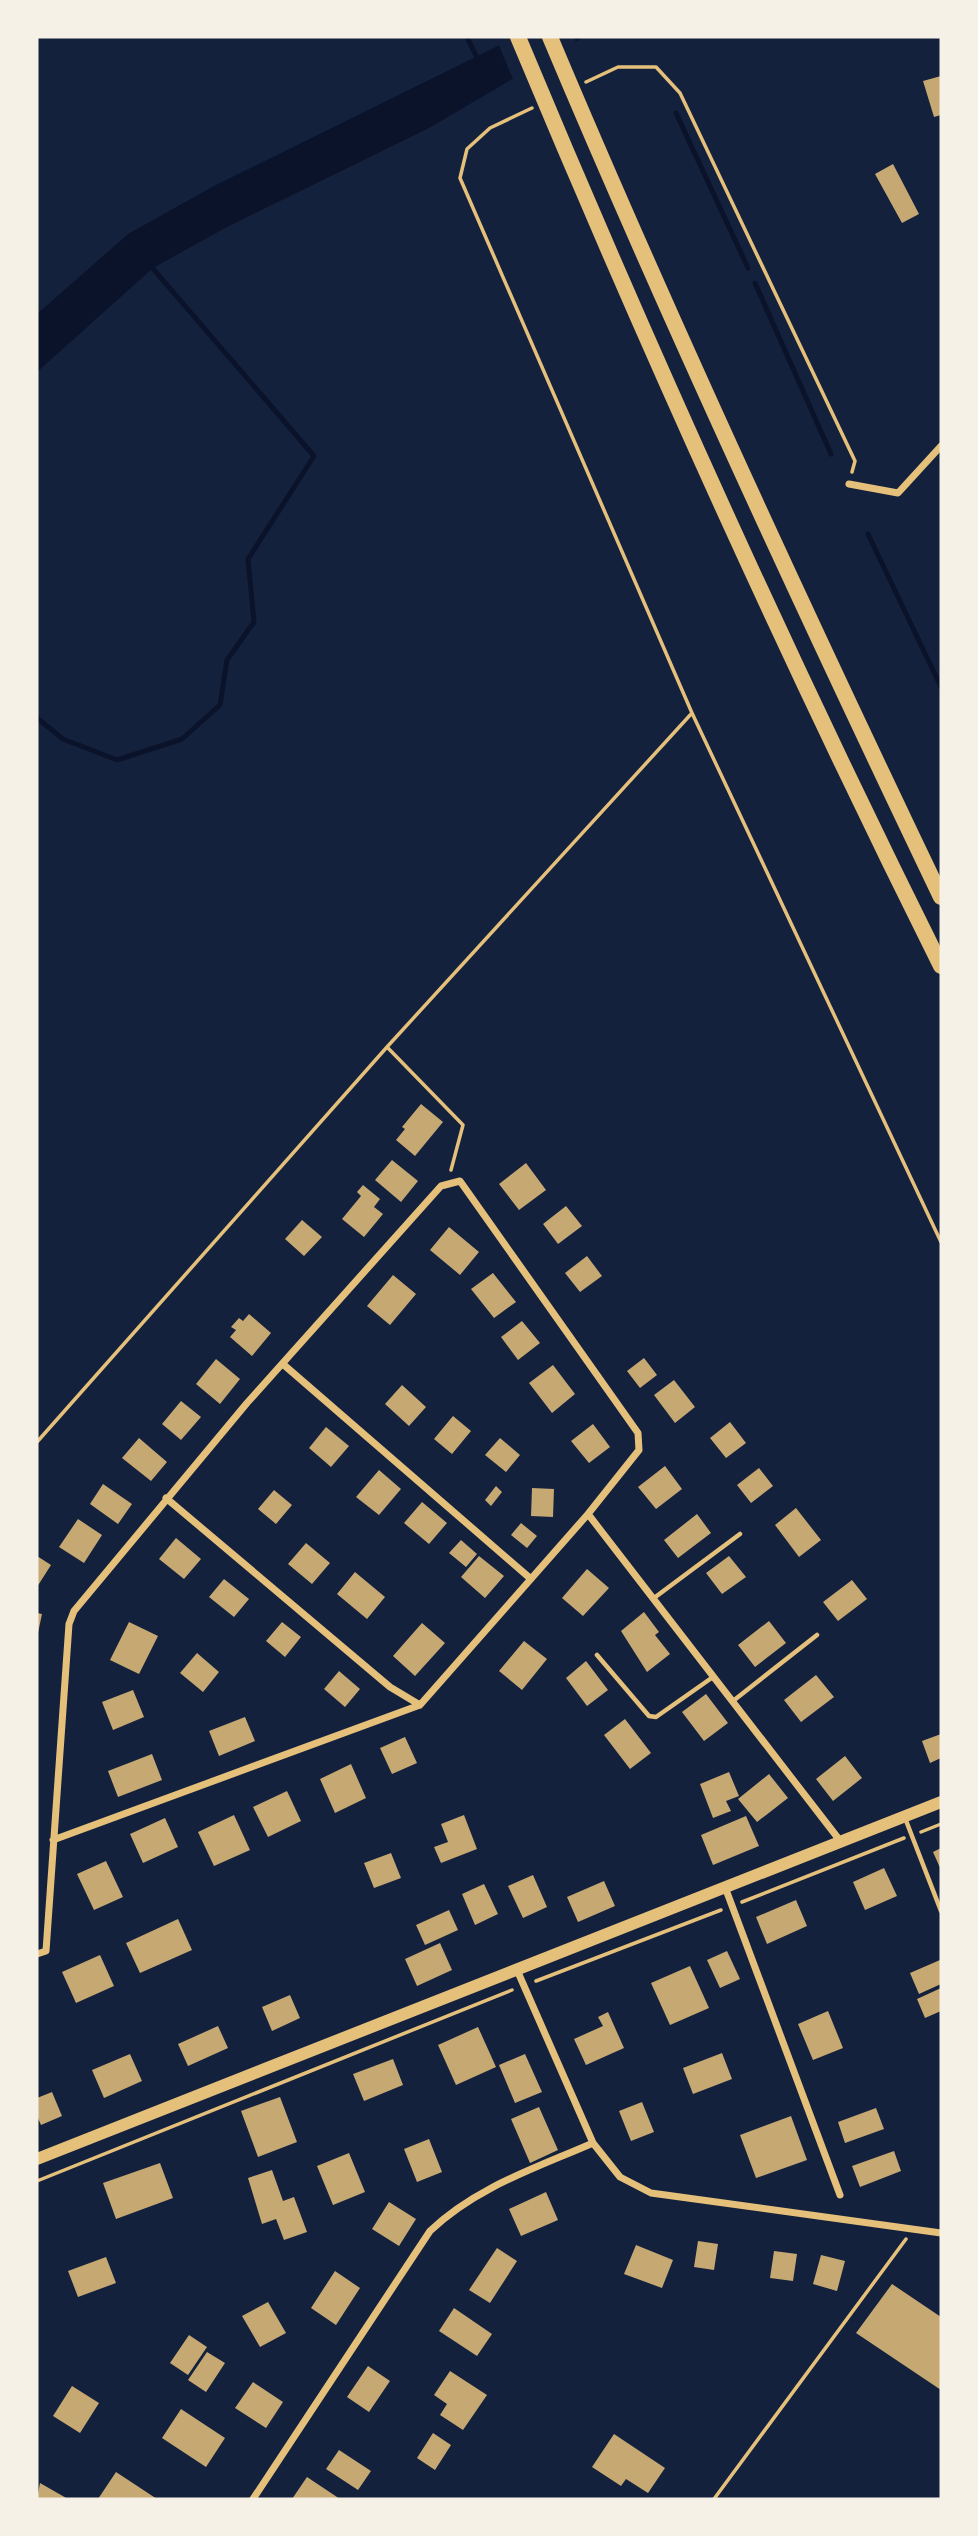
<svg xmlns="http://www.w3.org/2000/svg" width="978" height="2536" viewBox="0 0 978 2536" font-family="'Sofia Sans Condensed',sans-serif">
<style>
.water{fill:#0b132b}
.pier{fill:#14213d}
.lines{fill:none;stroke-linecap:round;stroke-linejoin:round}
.stream{stroke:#0b132b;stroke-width:5}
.building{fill:#c6a872}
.path{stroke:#e5c07b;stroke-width:3.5}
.service{stroke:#e5c07b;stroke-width:4.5}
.minor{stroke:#e5c07b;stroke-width:7}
.secondary{stroke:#e5c07b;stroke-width:12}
.motorway{stroke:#e5c07b;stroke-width:16}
</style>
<rect width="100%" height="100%" fill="#14213d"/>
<!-- water -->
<path class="water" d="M516 37H584L429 128 227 227 153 268 37 372V314L128 234 212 187Z"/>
<!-- pier -->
<path class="pier" d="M509 37H574L577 45 515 84 498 43Z"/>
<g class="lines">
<!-- stream -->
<path class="stream" d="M467 37 480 64
M676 113 748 268
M755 283 831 454
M868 534 941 687
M37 718 63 739 117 760 182 739 220 705 227 660 254 622 248 559 314 456 149 264"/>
</g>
<!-- building -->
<path class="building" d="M941 76V115L934 117 923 81Z
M893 164 919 214 902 223 875 174Z
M421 1104 443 1122 415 1156 396 1140 405 1129 402 1127Z
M392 1160 418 1181 401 1202 375 1180Z
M526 1163 546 1190 519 1210 499 1184Z
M363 1185 380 1199 374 1207 383 1214 364 1237 342 1219 361 1196 357 1192Z
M566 1206 582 1226 558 1244 543 1224Z
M302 1220 322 1237 304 1256 285 1239Z
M449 1227 479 1252 460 1275 430 1250Z
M587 1256 602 1276 580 1292 565 1273Z
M493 1273 516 1302 494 1318 471 1289Z
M393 1275 416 1294 390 1325 367 1306Z
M249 1314 271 1333 252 1356 230 1337 236 1330 231 1327 239 1318 243 1321Z
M522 1321 540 1343 518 1360 501 1337Z
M644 1358 657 1375 640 1388 627 1371Z
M216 1359 240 1379 220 1404 196 1384Z
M553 1365 575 1394 552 1413 529 1383Z
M674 1380 695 1407 675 1423 654 1395Z
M402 1385 426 1407 409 1426 385 1404Z
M181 1401 201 1417 181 1440 162 1424Z
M453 1416 471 1431 452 1454 434 1439Z
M730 1422 746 1443 726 1458 710 1438Z
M593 1424 610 1447 589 1463 571 1441Z
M326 1427 349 1446 331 1467 309 1448Z
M139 1438 167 1462 151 1481 122 1458Z
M500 1438 520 1455 506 1472 485 1455Z
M665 1466 682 1489 656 1509 638 1487Z
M759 1468 773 1486 751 1503 737 1485Z
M379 1470 401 1489 379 1515 356 1497Z
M103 1484 132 1504 118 1524 90 1504Z
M496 1486 502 1492 491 1506 485 1500Z
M532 1488 554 1489 553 1517 531 1516Z
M274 1490 292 1505 276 1524 258 1509Z
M422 1502 447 1523 429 1544 404 1523Z
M796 1508 821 1540 799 1557 775 1525Z
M697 1514 711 1533 678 1558 664 1540Z
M78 1519 102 1535 84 1563 59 1547Z
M521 1523 537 1536 527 1548 511 1535Z
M176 1538 201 1559 184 1579 159 1559Z
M461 1540 477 1554 466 1567 449 1553Z
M306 1543 330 1563 312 1584 288 1564Z
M37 1556 51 1565 37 1587Z
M479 1556 504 1576 485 1598 461 1577Z
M729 1556 746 1577 722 1594 706 1573Z
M587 1569 609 1588 583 1616 562 1598Z
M355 1572 385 1597 367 1619 337 1594Z
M224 1579 249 1599 234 1617 209 1597Z
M852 1580 867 1599 838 1621 823 1602Z
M644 1612 659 1632 655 1635 670 1654 647 1672 621 1631Z
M37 1613 42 1614 38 1633H37Z
M769 1621 786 1643 755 1667 738 1645Z
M129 1622 158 1636 139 1674 110 1660Z
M282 1622 301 1637 285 1657 266 1641Z
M422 1623 445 1643 415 1676 393 1656Z
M524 1641 547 1659 522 1690 499 1671Z
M197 1653 219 1672 203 1692 180 1673Z
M586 1661 608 1690 587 1706 566 1678Z
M339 1671 360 1689 345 1707 324 1689Z
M816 1675 834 1697 801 1722 784 1700Z
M133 1690 144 1717 113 1730 102 1702Z
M706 1694 728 1723 704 1741 682 1712Z
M245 1717 255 1741 219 1756 209 1731Z
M625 1719 651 1753 630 1769 604 1735Z
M941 1734V1758L930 1763 922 1741Z
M405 1737 417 1763 392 1774 380 1748Z
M152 1754 162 1780 118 1797 108 1771Z
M845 1756 862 1778 833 1801 816 1779Z
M351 1764 366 1798 335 1813 320 1779Z
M729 1772 739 1796 726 1801 731 1811 713 1818 700 1784Z
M769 1774 788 1798 757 1822 738 1799Z
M287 1791 301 1821 268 1837 253 1807Z
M234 1815 250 1850 214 1866 198 1832Z
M464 1815 477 1849 441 1863 434 1847 448 1842 441 1824Z
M746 1816 759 1846 713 1865 701 1835Z
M165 1818 178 1847 143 1863 130 1834Z
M941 1848V1870L933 1852Z
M391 1853 401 1878 374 1888 364 1863Z
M106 1861 123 1897 94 1910 77 1874Z
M884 1868 897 1896 865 1910 853 1882Z
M533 1875 547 1907 523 1918 508 1886Z
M604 1881 615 1906 578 1922 567 1897Z
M484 1884 498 1914 475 1925 462 1894Z
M796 1900 807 1926 767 1944 756 1917Z
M449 1910 458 1930 425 1945 416 1925Z
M178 1919 192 1950 140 1973 126 1943Z
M440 1943 452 1970 417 1986 405 1959Z
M727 1951 740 1979 720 1988 707 1960Z
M100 1955 114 1986 76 2003 62 1972Z
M940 1960 941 1984 919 1994 910 1973Z
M690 1966 709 2008 670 2025 651 1983Z
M941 1988V2011L925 2018 917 1999Z
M290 1995 300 2018 272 2031 262 2007Z
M828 2011 843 2048 813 2060 798 2024Z
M608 2012 624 2048 586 2065 574 2039 603 2026 598 2017Z
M218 2026 228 2048 188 2066 178 2044Z
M478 2027 496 2067 456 2085 438 2045Z
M722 2053 732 2079 693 2094 683 2068Z
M130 2054 142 2081 104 2098 92 2070Z
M525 2054 542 2092 515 2103 499 2065Z
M393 2059 403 2085 364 2101 353 2074Z
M52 2092 62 2116 41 2125 37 2116V2098Z
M280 2097 297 2142 258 2157 241 2111Z
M642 2102 654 2132 631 2141 619 2111Z
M539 2107 558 2150 530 2163 511 2119Z
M876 2108 884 2129 845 2143 838 2122Z
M791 2116 807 2160 756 2178 740 2135Z
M429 2139 442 2172 417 2182 404 2149Z
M894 2151 901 2171 860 2187 852 2166Z
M349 2153 365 2192 333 2205 317 2166Z
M160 2163 173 2198 116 2219 103 2183Z
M272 2170 283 2201 294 2197 307 2232 284 2240 276 2219 262 2224 248 2178Z
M546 2192 558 2220 521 2236 509 2209Z
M389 2202 416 2219 399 2246 372 2229Z
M698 2241 718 2244 714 2270 694 2267Z
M636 2245 673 2260 662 2288 624 2274Z
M497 2248 517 2261 490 2303 469 2290Z
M774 2251 797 2254 793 2281 770 2278Z
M821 2255 845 2261 837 2291 813 2284Z
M106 2257 116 2283 78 2297 68 2271Z
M335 2271 360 2288 336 2325 311 2308Z
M892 2284 941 2317V2390L856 2333Z
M268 2302 286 2333 260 2347 242 2316Z
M454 2308 492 2334 477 2356 439 2331Z
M189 2335 207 2347 188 2375 170 2363Z
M207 2352 225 2363 206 2392 188 2380Z
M368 2366 390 2381 369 2412 347 2397Z
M450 2371 487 2395 463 2430 440 2415 447 2404 434 2395Z
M253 2382 283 2402 266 2428 235 2408Z
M72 2386 99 2403 80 2433 53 2416Z
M181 2409 225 2438 206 2467 162 2438Z
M433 2433 451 2445 435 2470 417 2458Z
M614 2434 665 2468 648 2493 626 2479 621 2486 592 2467Z
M339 2450 371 2471 358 2490 326 2469Z
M116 2472 157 2499H98Z
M307 2477 340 2499H292Z
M40 2483 68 2499H37Z"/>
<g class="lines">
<!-- path -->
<path class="path" d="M586 82 618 67H656L680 93 855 461 852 472
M532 108 490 128 467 149 460 178 692 713 941 1242
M387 1047 463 1125 451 1170
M37 1442 387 1047 692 713
M921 1832 941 1824
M742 1902 904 1838
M536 1981 721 1910
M37 2181 512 1990
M714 2499 906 2239"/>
<!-- service -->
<path class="service" d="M654 1598 740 1534
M597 1655 649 1716 656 1717 713 1677
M733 1701 817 1635
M905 1818 941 1911"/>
<!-- minor -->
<path class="minor" d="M849 484 898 493 941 446
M284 1365 531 1579
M166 1498 390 1687 420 1705
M588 1514 841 1842
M725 1887 840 2195
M37 1954 46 1951 69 1624 74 1611 247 1403 441 1186 460 1181 638 1433 639 1450 588 1514 420 1705 53 1840
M517 1970 593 2143 620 2177 651 2193 941 2233
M253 2499 430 2231C476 2187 536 2168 593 2143"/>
<!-- secondary -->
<path class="secondary" d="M37 2159 941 1802"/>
<!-- motorway -->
<path class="motorway" d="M518 37C649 351 789 661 941 966
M550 37C672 327 805 613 941 897"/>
</g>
<!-- border -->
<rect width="978" height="2536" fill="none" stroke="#f6f1e7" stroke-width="77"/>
</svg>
